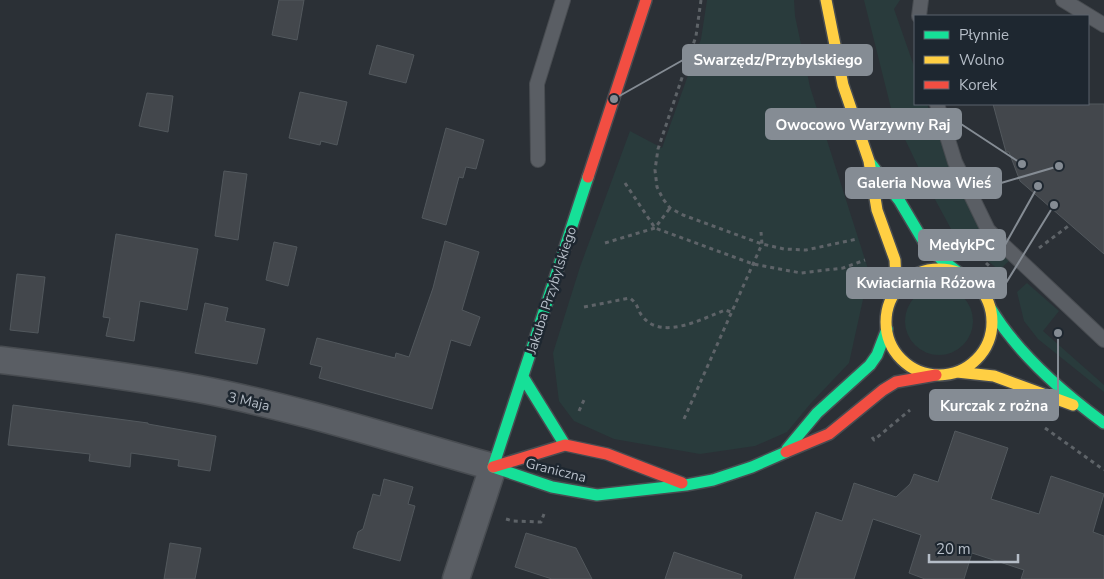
<svg xmlns="http://www.w3.org/2000/svg" width="1104" height="579" viewBox="0 0 1104 579" font-family="'Nunito Sans',sans-serif">
<style>
.green{fill:#293b3c}
.building{fill:#43474c;stroke:#52585d}
.lines{fill:none;stroke-linecap:round;stroke-linejoin:round}
.lane-casing{stroke:#484c51;stroke-width:16}
.street-casing{stroke:#484c51;stroke-width:29}
.fast-casing{stroke:#484c51;stroke-width:14}
.slow-casing{stroke:#484c51;stroke-width:14}
.jam-casing{stroke:#484c51;stroke-width:14}
.path{stroke:#5e6368;stroke-width:3;stroke-dasharray:4 4;stroke-linecap:butt}
.lane{stroke:#5a5e64;stroke-width:14}
.street{stroke:#5a5e64;stroke-width:26}
.fast{stroke:#16e098;stroke-width:11}
.slow{stroke:#ffcf43;stroke-width:11}
.jam{stroke:#f24e42;stroke-width:11}
.labels{text-anchor:middle;stroke-width:5;stroke-linejoin:round;paint-order:stroke}
.street-label{font-size:14px;fill:#b5bdc7;stroke:#1e2730}
.leader{fill:none;stroke:#858c94;stroke-width:2}
.callout-dot{fill:#858c94;stroke:#1e2730;stroke-width:2}
.callout{fill:#858c94;stroke:#858c94;stroke-width:2}
.callout-label{font-size:15px;text-anchor:middle;font-weight:bold;fill:#fff}
</style>
<rect width="100%" height="100%" fill="#2b3036"/>
<!-- green -->
<path class="green" d="M707 0H794L795 16 810 87 869 272 849 363 811 403 787 432 755 446 700 454 614 439 574 421 559 401 553 353 580 267 630 131 662 148 701 39Z
M864 0H900L894 9 915 69V104H927L940 140 981 230 1009 261 999 270 982 256 957 240 924 179 892 112Z
M1027 283 1059 311 1043 331 1104 385V392L1038 339 1024 321 1017 292Z
M905 321a34 34 0 1 1 68 0a34 34 0 1 1-68 0Z"/>
<!-- building -->
<path class="building" d="M279 0H304L297 40 272 35Z
M377 45 414 55 406 83 369 74Z
M300 92 347 102 337 145 321 141 320 145 289 138Z
M147 93 173 96 168 132 139 126Z
M993 104H1104V254L1020 181 1009 152H1006Z
M446 128 484 140 476 169 466 167 463 178 459 177 446 225 422 218Z
M224 171 247 174 238 240 215 236Z
M116 234 198 249 187 310 140 301 134 341 106 336 110 318 103 317Z
M445 241 479 252 462 310 480 317 470 346 451 340 432 409 319 378 322 367 310 364 317 338 395 358 396 353 409 357 433 288Z
M274 242 297 247 288 286 266 280Z
M17 274 45 277 38 333 10 330Z
M205 303 228 308 225 321 265 329 257 364 195 353Z
M13 405 148 423V424L216 436 210 471 178 466 179 460 131 453 130 467 89 461 90 454 8 445Z
M955 431 1008 448 991 499 1039 514 1051 476 1104 494 1093 532 1104 536V579H1021L1024 570 972 553 964 579H925L909 573 921 535 873 519 854 579H794L816 512 842 521 854 483 896 497 910 484 914 474 938 482Z
M384 479 413 487 408 504 415 506 400 561 353 548 358 532 363 529 373 494 380 496Z
M526 533 576 548 592 579H552L515 567Z
M170 543 201 548 195 579H164Z
M674 552 742 575 741 579H665Z"/>
<g class="lines">
<!-- lane casing -->
<g class="lane-casing">
<path id="lane" d="M1063 0 1104 25
M919 16 921 0
M937 104 955 162 988 230 1000 242 1104 340
M538 160 537 84 563 0"/>
</g>
<!-- street casing -->
<g class="street-casing">
<path id="street" d="M0 360C67 368 133 377 199 389 298 408 397 440 493 467L456 579"/>
</g>
<!-- fast casing -->
<g class="fast-casing">
<path id="fast" d="M871 164 899 200 924 242 942 260 958 272
M991 309C1018 354 1062 392 1104 423
M523 377 565 445
M787 449 817 413 870 365 877 355 887 329
M493 467 588 177
M493 467 552 487 597 495 686 485 713 480 752 467 786 452"/>
</g>
<!-- slow casing -->
<g class="slow-casing">
<path id="slow" d="M826 0 843 85 869 161 877 210 895 260 896 281 894 293
M886 322a53 53 0 1 1 106 0a53 53 0 1 1-106 0Z
M957 372 994 376 1073 405"/>
</g>
<!-- jam casing -->
<g class="jam-casing">
<path id="jam" d="M588 177 646 0
M786 452 829 434 883 390 896 382 936 375
M493 467 565 445 607 454 682 483"/>
</g>
<!-- path -->
<path class="path" d="M701 0 696 36 658 149 655 170 657 187 663 199 670 208 683 215 762 244 784 249 806 250 857 239
M625 183 655 228 753 264 801 273 843 268 865 260
M605 243 655 228 670 208
M1039 248 1071 224
M986 263 1000 276 1003 282
M584 307 630 298C640 306 636 309 643 317 662 341 704 318 725 310L731 312
M579 411 584 400
M684 419 762 244 761 232
M1045 428 1104 470
M872 437 874 440 910 410
M506 519 513 521 541 522 544 514"/>
<!-- lane -->
<use href="#lane" class="lane"/>
<!-- street -->
<use href="#street" class="street"/>
<!-- fast -->
<use href="#fast" class="fast"/>
<!-- slow -->
<use href="#slow" class="slow"/>
<!-- jam -->
<use href="#jam" class="jam"/>
</g>
<g class="labels">
<!-- street labels -->
<g class="street-label">
<text transform="translate(551 290) rotate(-72)" y="5">Jakuba Przybylskiego</text>
<text transform="translate(249 401) rotate(13)" y="5">3 Maja</text>
<text transform="translate(556 470) rotate(14)" y="5">Graniczna</text>
</g>
</g>
<!-- callouts -->
<path class="leader" d="M614 99L683 60M1022 164L961 124M1059 166L1001 183M1038 186L1005 245M1054 205L1006 283M1058 333L1058 405"/>
<g class="callout-dot">
<circle cx="614" cy="99" r="5"/>
<circle cx="1022" cy="164" r="5"/>
<circle cx="1059" cy="166" r="5"/>
<circle cx="1038" cy="186" r="5"/>
<circle cx="1054" cy="205" r="5"/>
<circle cx="1058" cy="333" r="5"/>
</g>
<g class="callout">
<rect x="683" y="45" width="189" height="30" rx="5"/>
<rect x="766" y="109" width="195" height="30" rx="5"/>
<rect x="846" y="168" width="155" height="30" rx="5"/>
<rect x="919" y="230" width="86" height="30" rx="5"/>
<rect x="847" y="268" width="159" height="30" rx="5"/>
<rect x="930" y="390" width="128" height="30" rx="5"/>
</g>
<g class="callout-label">
<text x="778" y="65">Swarzędz/Przybylskiego</text>
<text x="863" y="130">Owocowo Warzywny Raj</text>
<text x="924" y="188">Galeria Nowa Wieś</text>
<text x="962" y="250">MedykPC</text>
<text x="926" y="288">Kwiaciarnia Różowa</text>
<text x="994" y="411">Kurczak z rożna</text>
</g>
<!-- legend -->
<rect x="914" y="15" width="175" height="90" fill="#1e2730" stroke="#5a636c"/>
<rect x="924" y="31" width="25" height="8" fill="#16e098" stroke="#5a636c"/>
<text x="959" y="40" font-size="15" fill="#b5bdc7">Płynnie</text>
<rect x="924" y="56" width="25" height="8" fill="#ffcf43" stroke="#5a636c"/>
<text x="959" y="65" font-size="15" fill="#b5bdc7">Wolno</text>
<rect x="924" y="81" width="25" height="8" fill="#f24e42" stroke="#5a636c"/>
<text x="959" y="90" font-size="15" fill="#b5bdc7">Korek</text>
<!-- scale -->
<path d="M929 554v8h89v-8" fill="none" stroke="#b5bdc7" stroke-width="2.5"/>
<text x="936" y="554" font-size="15" fill="#b5bdc7" stroke="#1e2730" stroke-width="4" paint-order="stroke">20 m</text>
</svg>
